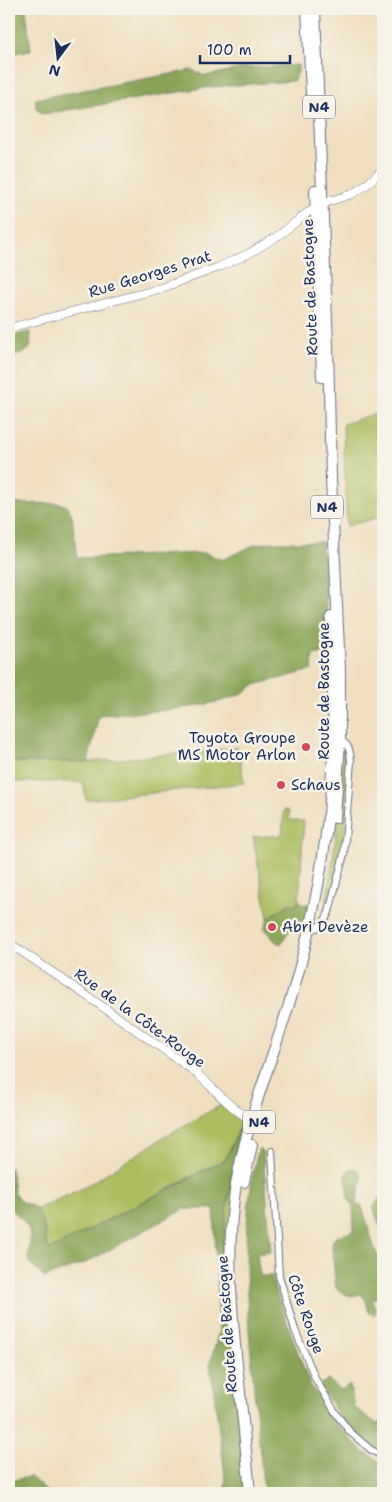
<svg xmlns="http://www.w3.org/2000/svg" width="392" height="1502" viewBox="0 0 392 1502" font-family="'Shantell Sans',sans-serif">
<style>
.green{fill:#acbc5f;stroke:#64765e}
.forest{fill:#89a456;stroke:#526a5a}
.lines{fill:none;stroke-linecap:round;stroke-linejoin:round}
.minor-casing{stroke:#656d80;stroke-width:8}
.tertiary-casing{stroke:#656d80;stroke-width:9}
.primary-casing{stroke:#656d80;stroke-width:12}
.trunk-casing{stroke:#656d80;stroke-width:12}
.minor{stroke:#fff;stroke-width:6}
.tertiary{stroke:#fff;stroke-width:8}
.primary{stroke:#fff;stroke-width:10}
.trunk{stroke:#fff;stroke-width:10}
.poi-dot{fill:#d1495b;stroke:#f7f3e8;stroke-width:2}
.labels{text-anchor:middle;stroke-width:5;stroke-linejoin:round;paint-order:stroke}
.shield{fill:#f7f3e8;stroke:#5d6a87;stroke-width:1}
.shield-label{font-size:14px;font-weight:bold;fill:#1b2f5e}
.street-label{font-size:15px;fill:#1b2f5e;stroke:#f7f3e8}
.poi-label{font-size:15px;fill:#1b2f5e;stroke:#f7f3e8;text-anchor:start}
</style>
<rect width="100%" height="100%" fill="#f7f3e8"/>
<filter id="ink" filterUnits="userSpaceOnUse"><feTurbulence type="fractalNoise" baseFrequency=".02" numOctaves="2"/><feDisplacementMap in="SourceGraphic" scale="10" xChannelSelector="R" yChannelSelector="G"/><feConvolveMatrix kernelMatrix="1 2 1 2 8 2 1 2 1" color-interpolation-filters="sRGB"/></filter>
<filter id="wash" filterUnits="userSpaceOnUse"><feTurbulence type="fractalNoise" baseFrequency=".0096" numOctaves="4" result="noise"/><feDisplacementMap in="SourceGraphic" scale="20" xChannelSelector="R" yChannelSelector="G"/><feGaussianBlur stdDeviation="1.12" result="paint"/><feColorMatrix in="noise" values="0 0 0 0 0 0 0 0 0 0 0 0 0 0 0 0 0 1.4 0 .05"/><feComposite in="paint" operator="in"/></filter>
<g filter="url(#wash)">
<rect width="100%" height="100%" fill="#efdfc0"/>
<!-- green -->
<path class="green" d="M383 411V516L347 526 343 424Z
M238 748 244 783 86 800 83 782H9V762H88Z
M345 749 349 756 345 832 339 864 327 911 325 910 335 844 343 750Z
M284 810 289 811V820L304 821 299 900 297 905 289 904 268 918 253 837 282 835Z
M223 1104 241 1123 236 1136 225 1159 50 1250 45 1242V1229L35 1210 83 1188 176 1130Z
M244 1129 226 1251 225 1265 246 1493H244L222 1252 226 1213 234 1165Z"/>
<!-- forest -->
<path class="forest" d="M9 9H26L31 50 9 54Z
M298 65V73L293 81 210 87 43 114C36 110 35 107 36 99L192 70 205 76 244 68Z
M31 332 30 348 24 353 9 357V336Z
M59 503 67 506 72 515 77 558 205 553 222 560 254 545 272 542H322L329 652 313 655 312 670 254 685C230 710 135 712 99 715L88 762H9V504Z
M299 900 304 905 310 903 306 927 293 924 281 944 276 942 264 929 268 918 289 904 297 905Z
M241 1123 244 1129C232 1170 226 1210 222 1252L244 1493H223L226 1482 210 1364 219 1331 214 1209H184L87 1262 44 1278 28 1261C31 1234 34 1225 9 1209V1168H11L14 1192 21 1202C24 1203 29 1204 32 1206 46 1216 42 1238 50 1250L225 1160 236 1137Z
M259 1148 263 1152 271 1252 257 1254 260 1276H273V1283L309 1383 339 1427 364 1452 383 1463V1493H264C259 1443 254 1392 250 1341 245 1278 242 1211 259 1148Z
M354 1168 359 1171 362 1180 356 1205 362 1206 375 1250 383 1265V1294L372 1300 376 1311 374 1315 369 1312 365 1299 360 1294C349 1298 345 1295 336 1288L332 1248 333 1240 338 1236 354 1231 353 1205 348 1199 346 1174 349 1170Z
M383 1193V1234L373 1208Z
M328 1380 342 1390 350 1385 354 1407 377 1424 383 1422V1457L350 1432 319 1385Z
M31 1477 48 1493H9V1481Z"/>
</g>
<g filter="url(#ink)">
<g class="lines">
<!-- minor casing -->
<g class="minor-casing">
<path id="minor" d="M317 928 325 920 329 912 344 854 351 761C350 752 350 745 340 740
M272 1151 279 1276 295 1330 316 1380 337 1415 350 1432 370 1449 383 1457"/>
</g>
<!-- tertiary casing -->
<g class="tertiary-casing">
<path id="tertiary" d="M9 328 159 289 219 267 248 254 278 236 307 213 330 201 352 194 365 186 383 169
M9 943C70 984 131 1026 191 1069 212 1085 228 1108 252 1120"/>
</g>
<!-- primary casing -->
<g class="primary-casing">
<path id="primary" d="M307 9 311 93
M315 9 328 347 331 479 340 670V740L335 818
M315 190 322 377
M329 815 334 740 331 617"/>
</g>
<!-- trunk casing -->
<g class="trunk-casing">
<path id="trunk" d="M244 1182 252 1145
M250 1493C246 1451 242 1408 237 1365 231 1304 226 1245 236 1184 248 1114 277 1048 296 981 311 927 322 872 328 817"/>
</g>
<!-- minor -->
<use href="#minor" class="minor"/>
<!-- tertiary -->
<use href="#tertiary" class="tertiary"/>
<!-- primary -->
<use href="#primary" class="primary"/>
<!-- trunk -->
<use href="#trunk" class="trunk"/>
</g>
</g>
<!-- markers -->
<g class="poi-dot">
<circle cx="306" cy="747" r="5"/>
<circle cx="281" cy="785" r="5"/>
<circle cx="272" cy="927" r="5"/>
</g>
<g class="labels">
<!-- shield labels -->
<g class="shield">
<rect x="303" y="95.5" width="32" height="23" rx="4"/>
<rect x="311" y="495.5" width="32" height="23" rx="4"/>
<rect x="243" y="1110.5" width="32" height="23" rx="4"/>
</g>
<g class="shield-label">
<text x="319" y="112">N4</text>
<text x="327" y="512">N4</text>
<text x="259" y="1127">N4</text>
</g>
<!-- street labels -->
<g class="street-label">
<text transform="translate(150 274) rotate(-17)" y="5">Rue Georges Prat</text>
<text transform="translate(310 287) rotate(-92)" y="5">Route de Bastogne</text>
<text transform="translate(324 691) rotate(-90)" y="5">Route de Bastogne</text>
<text transform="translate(140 1018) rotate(36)" y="5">Rue de la Côte-Rouge</text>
<text transform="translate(306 1314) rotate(71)" y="5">Côte Rouge</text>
<text transform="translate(227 1324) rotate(-94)" y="5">Route de Bastogne</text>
</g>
<!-- poi labels -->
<g class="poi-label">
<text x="296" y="743" text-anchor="end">Toyota Groupe<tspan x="296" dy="17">MS Motor Arlon</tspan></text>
<text x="291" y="790">Schaus</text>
<text x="282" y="932">Abri Devèze</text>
</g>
</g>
<!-- margin -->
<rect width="392" height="1502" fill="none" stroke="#f7f3e8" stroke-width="30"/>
<!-- north arrow -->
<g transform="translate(58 58) rotate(195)" stroke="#f7f3e8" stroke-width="4" paint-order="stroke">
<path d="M0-4L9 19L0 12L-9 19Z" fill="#1b2f5e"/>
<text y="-8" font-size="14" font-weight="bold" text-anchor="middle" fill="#1b2f5e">N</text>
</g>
<!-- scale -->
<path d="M200 55v8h90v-8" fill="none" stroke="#1b2f5e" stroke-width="2.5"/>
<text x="207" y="55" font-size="15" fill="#1b2f5e" stroke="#f7f3e8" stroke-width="4" paint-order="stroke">100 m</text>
</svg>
